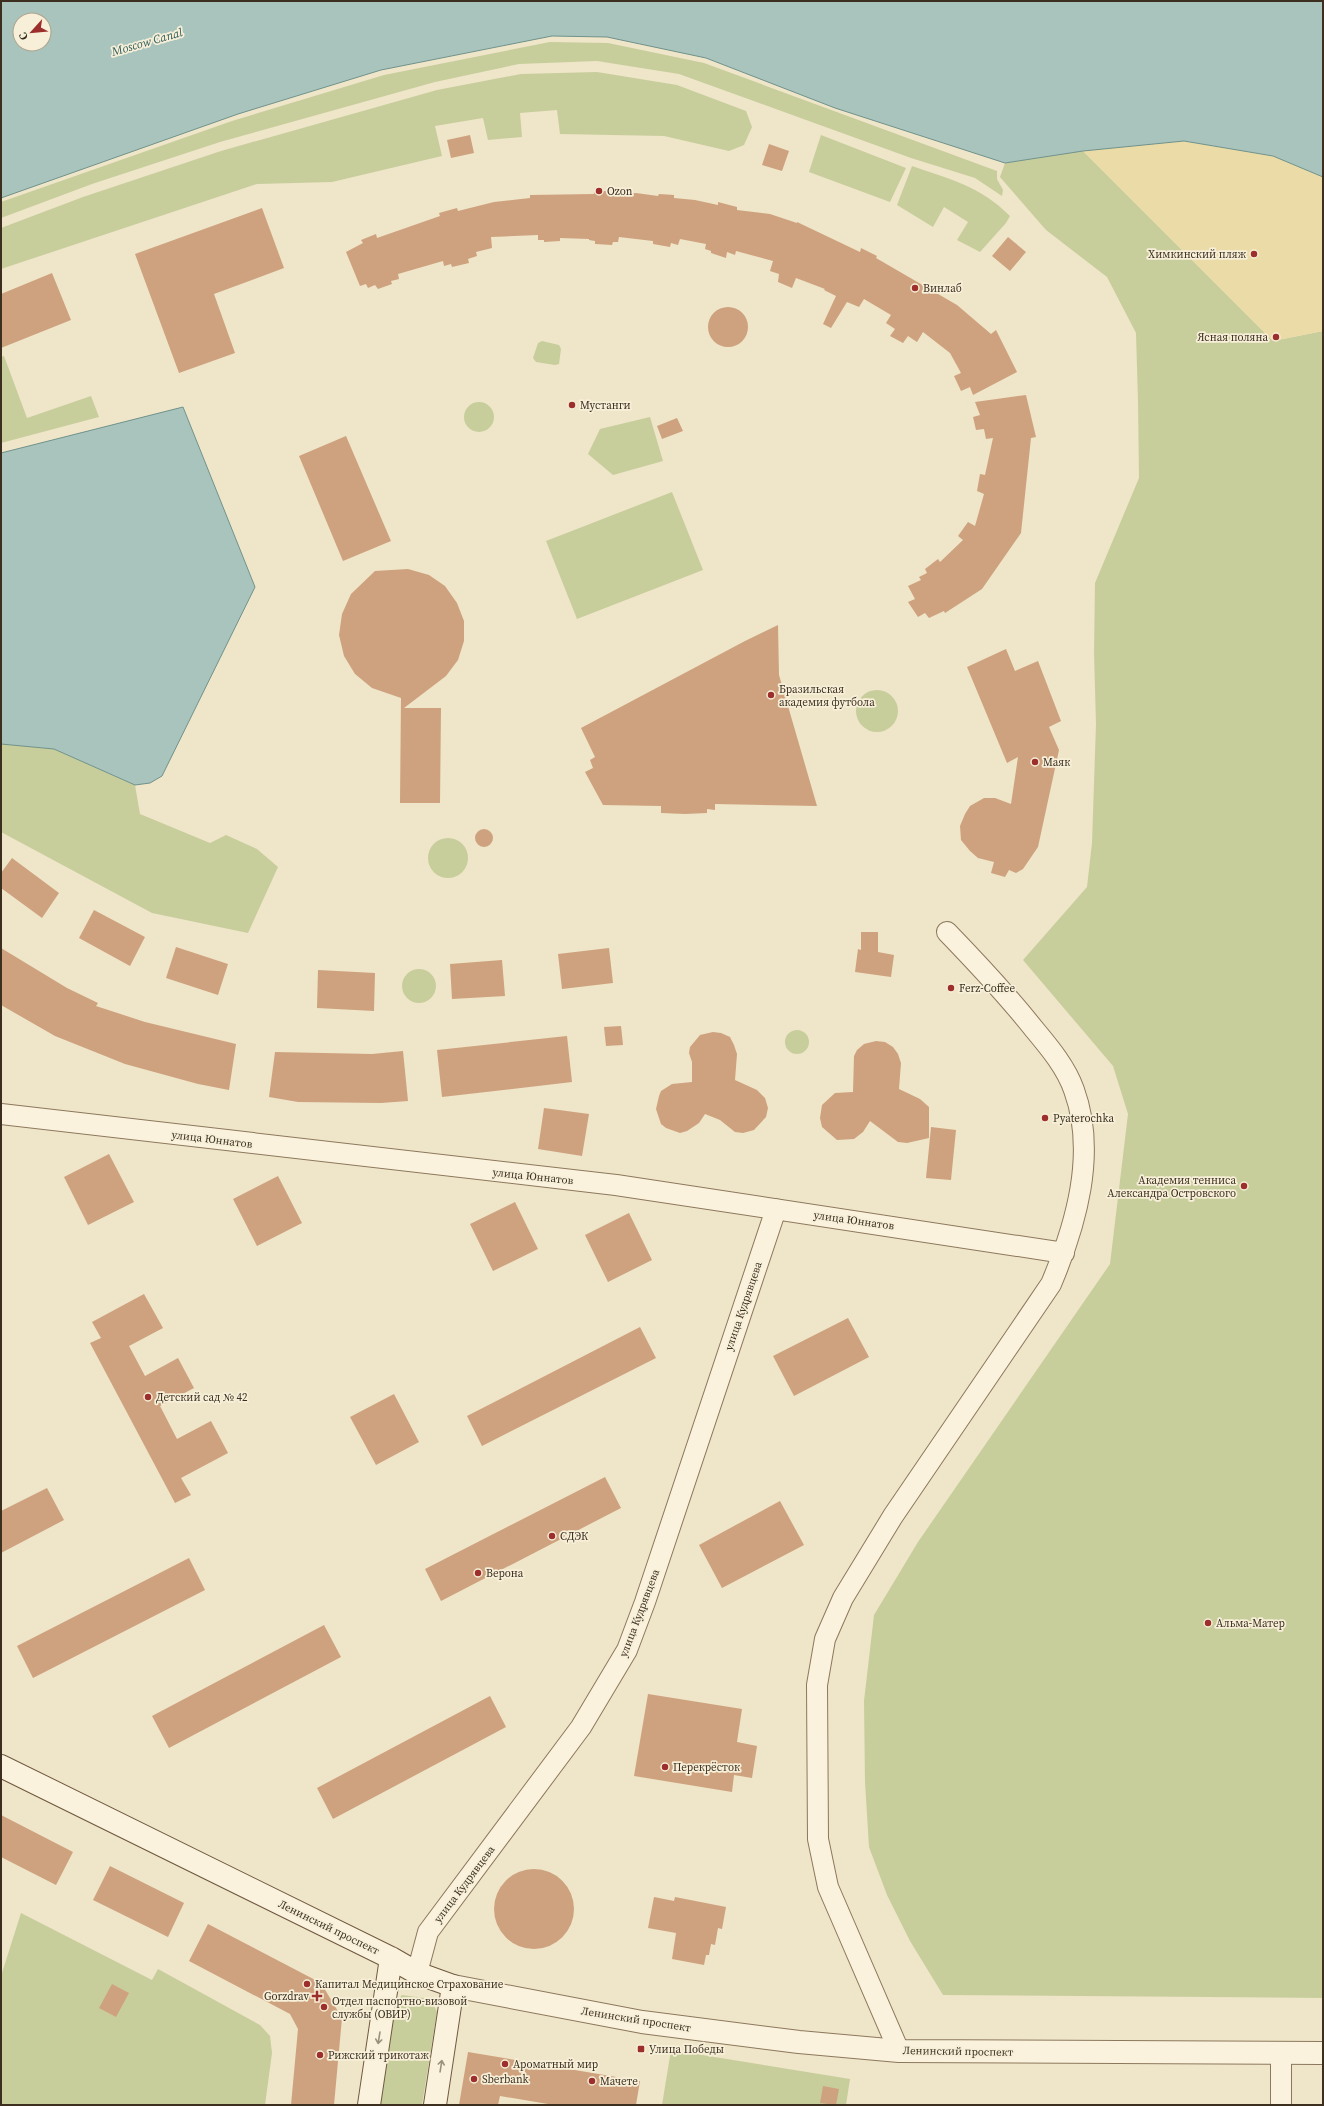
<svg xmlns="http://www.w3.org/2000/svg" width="1324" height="2106" viewBox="0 0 1324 2106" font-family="'Source Serif 4',serif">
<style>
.green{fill:#c7ce9c}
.sand{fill:#ebdba6}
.water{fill:#a9c4bd;stroke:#6f928b;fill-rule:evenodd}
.building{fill:#cea27e}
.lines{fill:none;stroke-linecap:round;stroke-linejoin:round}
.minor-casing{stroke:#8c785d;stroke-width:22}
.tertiary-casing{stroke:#8c785d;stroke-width:24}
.secondary-casing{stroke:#6e5940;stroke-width:24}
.minor{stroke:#faf2dc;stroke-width:20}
.tertiary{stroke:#faf2dc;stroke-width:22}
.secondary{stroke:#faf2dc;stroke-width:22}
.oneway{stroke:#9b907e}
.poi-dot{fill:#9c2e2b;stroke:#f7efd8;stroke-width:1.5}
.labels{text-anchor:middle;stroke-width:3.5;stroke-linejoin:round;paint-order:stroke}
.poi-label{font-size:11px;fill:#3c2f20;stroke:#f7efd8;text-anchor:start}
.street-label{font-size:11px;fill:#3c2f20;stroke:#f7efd8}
.water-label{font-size:12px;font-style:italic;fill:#305c5b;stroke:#f7efd8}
</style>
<rect width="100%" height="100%" fill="#efe5c8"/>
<!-- green -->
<path class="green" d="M550 42 608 43 704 63 997 171V179L1003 190 1002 196 975 178 911 158 679 74 597 61 519 64 435 82 220 142 92 184 1 218V202L232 121 384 75Z
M597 72 677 85 746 111 752 127 744 145 729 151 664 136 560 134 557 110 520 113 522 137 488 140 483 118 435 126 442 156 332 182 257 184 1 269V228L83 197 221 151 437 90 521 74Z
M821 135 906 168 890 202 809 172Z
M1083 151 1273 341 1323 331V1998L943 1995 910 1941 887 1895 869 1847 865 1782 864 1701 874 1615 918 1542 1110 1264 1128 1114 1113 1066 1023 960 1087 887 1092 843 1096 724 1094 653 1095 583 1139 478 1138 401 1136 333 1107 277 1046 230 1000 177 1005 163Z
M912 166C952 180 980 186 1010 216L1006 223 980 252 957 240 968 222 944 207 933 227 897 205Z
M542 341 559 345 561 349 559 364 555 365 536 362 533 358 538 343Z
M4 356 27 418 91 396 99 417 1 443V357Z
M464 417a15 15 0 1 1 30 0a15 15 0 1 1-30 0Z
M650 417 663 461 613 475 588 454 600 429Z
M672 492 703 570 577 619 546 541Z
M856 711a21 21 0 1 1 42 0a21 21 0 1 1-42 0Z
M1 744 54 749 135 785 140 814 210 843 226 835 257 849 278 867 248 933 152 913 1 832Z
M428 858a20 20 0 1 1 40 0a20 20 0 1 1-40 0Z
M402 986a17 17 0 1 1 34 0a17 17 0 1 1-34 0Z
M785 1042a12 12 0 1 1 24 0a12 12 0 1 1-24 0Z
M21 1913 152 1980 158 1969 260 2025 270 2036 272 2053 265 2105H1V1976Z
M402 1995 431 1999 437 2012 422 2105H377L393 2005Z
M671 2050 850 2079 846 2105H662Z"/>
<!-- sand -->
<path class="sand" d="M1184 141 1273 156 1323 177V331L1273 341 1083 151Z"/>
<!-- water -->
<path class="water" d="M1 1H1323V177L1273 156 1184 141 1083 151 1005 163 835 108 706 58 607 37 552 36 381 70 238 114 1 198ZM20 20H44V44H20Z
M183 407 255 587 162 776 150 783 135 785 54 749 1 744V453Z"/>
<!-- building -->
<path class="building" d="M470 135 474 153 451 158 447 140Z
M769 144 789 151 782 171 762 165Z
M595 191H610V194L636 193 658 196 659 194 674 195V198L695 200 718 205V202L737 207V210L770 214 797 223V222L860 252 861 248 877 256 876 258 957 305 991 334 996 330 1017 372 973 395 970 387 961 391 954 376 961 373 950 353 923 332 917 342 908 336 903 343 890 336 895 329 886 323 891 315 864 299 859 307 847 302 831 328 823 324 836 296 824 290 825 289 796 278 792 288 778 282 779 274 770 271 773 261 736 251 735 255 727 252 726 258 711 253V251L705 249 706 244 680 239 678 245 671 243 670 247 653 244V241L619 237 618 242H613L612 245 595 244V241L589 240V239L560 238V241L544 242V240H538V235L491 237 492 248 476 252 477 256 468 259 469 263 452 267 451 264 444 266 443 261 398 274 399 279 391 281 392 284 378 289 375 285 368 288 366 284 360 286 346 252 363 243 361 240 376 234 377 238 440 216 439 213 457 208 458 211 494 202 530 198V195L594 194Z
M262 208 284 268 214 294 235 353 179 373 135 254Z
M1008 237 1026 252 1010 271 992 256Z
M52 273 71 320 1 348V294Z
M708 327a20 20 0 1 1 40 0a20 20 0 1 1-40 0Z
M1026 395 1036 437 1031 438 1021 533 982 589 945 613 944 611 929 618 925 613 918 617 908 602 915 599 908 586 921 580 919 577 927 573 925 569 938 559 940 562 963 540 958 536 968 522 975 526 984 494 977 491 980 474 985 475 993 438 986 439 984 429 976 430 973 417 980 415 975 402Z
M677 418 683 431 662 439 657 426Z
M346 436 391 541 343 561 299 456Z
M408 569 429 575 445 586 457 603 464 621V641L458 660 446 676 404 708H441L440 803H400L401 698 372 688 355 674 344 656 339 635 342 614 351 594 375 571Z
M778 625 779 675 817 806 715 804V810L707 809V813L685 814 661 813V806L603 805 585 772 593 768 590 760 595 757 581 728 745 641Z
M1006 649 1015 671 1038 661 1061 721 1049 727 1059 750 1038 847 1023 869 1016 873 1009 870 1005 877 991 873 994 862 978 858 970 851 961 840 960 826 965 814 970 806 984 798H995L1011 804 1018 757 1007 763 967 667Z
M475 838a9 9 0 1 1 18 0a9 9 0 1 1-18 0Z
M12 858 59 893 42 918 1 888V873Z
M94 910 145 937 130 966 79 938Z
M861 932H878V952L894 955 891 977 855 972 858 949 861 950Z
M176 947 228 964 218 995 166 978Z
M1 948 67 988 98 1003 96 1006 145 1022 236 1044 229 1090 198 1084 125 1064 55 1036 1 1005Z
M609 948 613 983 562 989 558 954Z
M502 960 505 996 452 999 450 964Z
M318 970 375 973 374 1011 317 1008Z
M621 1026 623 1045 606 1046 604 1027Z
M713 1032 721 1033 730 1037 734 1045 737 1054 735 1080 757 1090 765 1098 768 1108 766 1117 754 1130 743 1133 735 1132 720 1120 705 1114 699 1123 687 1131 680 1133 666 1128 661 1124 656 1109 659 1096 661 1091 672 1084 692 1082V1062L689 1053 690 1047 700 1035Z
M567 1036 572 1082 442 1097 437 1050Z
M876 1041 885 1042 893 1047 898 1054 901 1063 899 1089 920 1099 929 1107V1138L907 1143 898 1142 870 1121 863 1132 854 1139 837 1140 822 1127 820 1118 822 1105 835 1093 853 1092 854 1056 857 1050 864 1044Z
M403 1051 408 1101 381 1103 298 1102 269 1097 275 1052 372 1054Z
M544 1108 589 1114 582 1156 538 1149Z
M931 1127 956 1130 951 1180 926 1178Z
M109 1154 134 1202 88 1225 64 1177Z
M278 1176 302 1223 257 1246 233 1199Z
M515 1202 538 1249 493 1271 470 1224Z
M629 1213 652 1260 608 1282 585 1235Z
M144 1294 163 1328 129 1346 145 1376 178 1358 194 1388 160 1406 177 1439 211 1421 228 1453 181 1478 191 1495 175 1503 90 1343 101 1338 92 1322Z
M848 1318 869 1357 794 1396 773 1356Z
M640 1327 656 1358 482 1446 467 1416Z
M394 1394 419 1442 376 1465 350 1417Z
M605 1477 621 1508 441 1601 425 1569Z
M47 1488 64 1520 1 1553V1511Z
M780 1501 804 1545 722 1588 699 1545Z
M189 1558 205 1590 33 1678 17 1646Z
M324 1625 341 1657 169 1748 152 1716Z
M648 1694 742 1709 737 1742 757 1746 752 1778 734 1775 732 1792 634 1776Z
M490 1696 506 1727 333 1819 317 1788Z
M1 1815 73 1852 56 1885 1 1857Z
M110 1866 184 1903 168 1937 93 1900Z
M494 1909a40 40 0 1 1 80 0a40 40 0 1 1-80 0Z
M654 1897 674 1901 675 1897 726 1907 722 1929 718 1928 715 1945 711 1944 709 1955H706L704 1965 672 1959 676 1933 648 1928Z
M208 1924 321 1983 342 2018 334 2105H291L298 2029 290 2014 189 1961Z
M112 1984 129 1993 116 2017 99 2008Z
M468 2052 640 2081 636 2105H554L500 2096 498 2105H459Z
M823 2086 839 2089 836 2105 820 2103Z"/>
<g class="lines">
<!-- minor casing -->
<g class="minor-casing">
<path id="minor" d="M1 1114 616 1185 1064 1253
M417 1973 428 1932 581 1727 627 1650 645 1602 776 1209
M899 2051 828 1887 818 1839 817 1685 825 1639 843 1598 893 1516 1051 1284C1076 1225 1097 1153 1074 1090 1066 1067 1049 1047 1034 1029 1007 995 977 963 947 932
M1281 2105V2053"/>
</g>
<!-- tertiary casing -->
<g class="tertiary-casing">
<path id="tertiary" d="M453 1986 642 2022 799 2042 899 2051 1323 2053"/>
</g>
<!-- secondary casing -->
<g class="secondary-casing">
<path id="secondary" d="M1 1766 391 1958 417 1973 453 1986 435 2105
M369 2105 391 1958"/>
</g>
<!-- minor -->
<use href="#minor" class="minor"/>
<!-- tertiary -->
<use href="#tertiary" class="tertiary"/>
<!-- secondary -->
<use href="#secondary" class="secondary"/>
</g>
<!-- one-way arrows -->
<defs><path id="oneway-shaft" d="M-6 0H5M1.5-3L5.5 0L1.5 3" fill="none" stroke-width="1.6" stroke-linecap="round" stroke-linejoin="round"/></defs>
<g class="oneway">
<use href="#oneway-shaft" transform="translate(379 2038) rotate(99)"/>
<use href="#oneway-shaft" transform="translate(441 2066) rotate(-81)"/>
</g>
<!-- markers -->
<g class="poi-dot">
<circle cx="599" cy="191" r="4"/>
<circle cx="1254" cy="254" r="4"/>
<circle cx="915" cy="288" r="4"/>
<circle cx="1276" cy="337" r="4"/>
<circle cx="572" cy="405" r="4"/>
<circle cx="771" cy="695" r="4"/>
<circle cx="1035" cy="762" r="4"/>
<circle cx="951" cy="988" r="4"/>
<circle cx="1045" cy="1118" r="4"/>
<circle cx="1244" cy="1186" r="4"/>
<circle cx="148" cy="1397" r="4"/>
<circle cx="552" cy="1536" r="4"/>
<circle cx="478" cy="1573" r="4"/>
<circle cx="1208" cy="1623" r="4"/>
<circle cx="665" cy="1767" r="4"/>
<circle cx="307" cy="1984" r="4"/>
<path d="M315 1990h4v4h4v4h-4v4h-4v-4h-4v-4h4z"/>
<circle cx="324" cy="2007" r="4"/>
<rect x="637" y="2045" width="8" height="8" rx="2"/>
<circle cx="320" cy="2055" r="4"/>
<circle cx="505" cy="2064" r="4"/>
<circle cx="474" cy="2079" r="4"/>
<circle cx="592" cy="2081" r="4"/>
</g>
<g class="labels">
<!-- poi labels -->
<g class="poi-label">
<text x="607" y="195">Ozon</text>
<text x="1246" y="258" text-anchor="end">Химкинский пляж</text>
<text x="923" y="292">Винлаб</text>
<text x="1268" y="341" text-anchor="end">Ясная поляна</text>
<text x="580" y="409">Мустанги</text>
<text x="779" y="693">Бразильская<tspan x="779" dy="13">академия футбола</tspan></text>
<text x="1043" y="766">Маяк</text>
<text x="959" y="992">Ferz-Coffee</text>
<text x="1053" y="1122">Pyaterochka</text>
<text x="1236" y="1184" text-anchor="end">Академия тенниса<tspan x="1236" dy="13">Александра Островского</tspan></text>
<text x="156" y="1401">Детский сад № 42</text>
<text x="560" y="1540">СДЭК</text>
<text x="486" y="1577">Верона</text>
<text x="1216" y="1627">Альма-Матер</text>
<text x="673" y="1771">Перекрёсток</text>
<text x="315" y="1988">Капитал Медицинское Страхование</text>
<text x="309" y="2000" text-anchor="end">Gorzdrav</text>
<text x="332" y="2005">Отдел паспортно-визовой<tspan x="332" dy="13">службы (ОВИР)</tspan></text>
<text x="649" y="2053">Улица Победы</text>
<text x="328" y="2059">Рижский трикотаж</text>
<text x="513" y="2068">Ароматный мир</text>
<text x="482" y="2083">Sberbank</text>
<text x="600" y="2085">Мачете</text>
</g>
<!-- street labels -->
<g class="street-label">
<text transform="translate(212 1139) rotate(7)" y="4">улица Юннатов</text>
<text transform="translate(533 1176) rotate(6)" y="4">улица Юннатов</text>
<text transform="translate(854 1220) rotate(8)" y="4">улица Юннатов</text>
<text transform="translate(743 1306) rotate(-71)" y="4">улица Кудрявцева</text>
<text transform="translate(639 1613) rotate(-69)" y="4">улица Кудрявцева</text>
<text transform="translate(464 1884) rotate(-53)" y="4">улица Кудрявцева</text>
<text transform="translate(329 1927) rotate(26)" y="4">Ленинский проспект</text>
<text transform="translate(636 2019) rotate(9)" y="4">Ленинский проспект</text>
<text transform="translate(958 2051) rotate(1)" y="4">Ленинский проспект</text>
</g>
<!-- water labels -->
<g class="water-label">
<text transform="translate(147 42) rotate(-16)" y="4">Moscow Canal</text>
</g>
</g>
<!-- border -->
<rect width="1324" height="2106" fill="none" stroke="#3c2f20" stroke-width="4"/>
<!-- north arrow -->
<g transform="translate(32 32) rotate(243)"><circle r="19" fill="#f7efd8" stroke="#aca28e"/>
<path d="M0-3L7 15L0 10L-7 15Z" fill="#9c2e2b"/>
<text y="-6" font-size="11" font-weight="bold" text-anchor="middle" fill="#3c2f20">С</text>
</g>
</svg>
